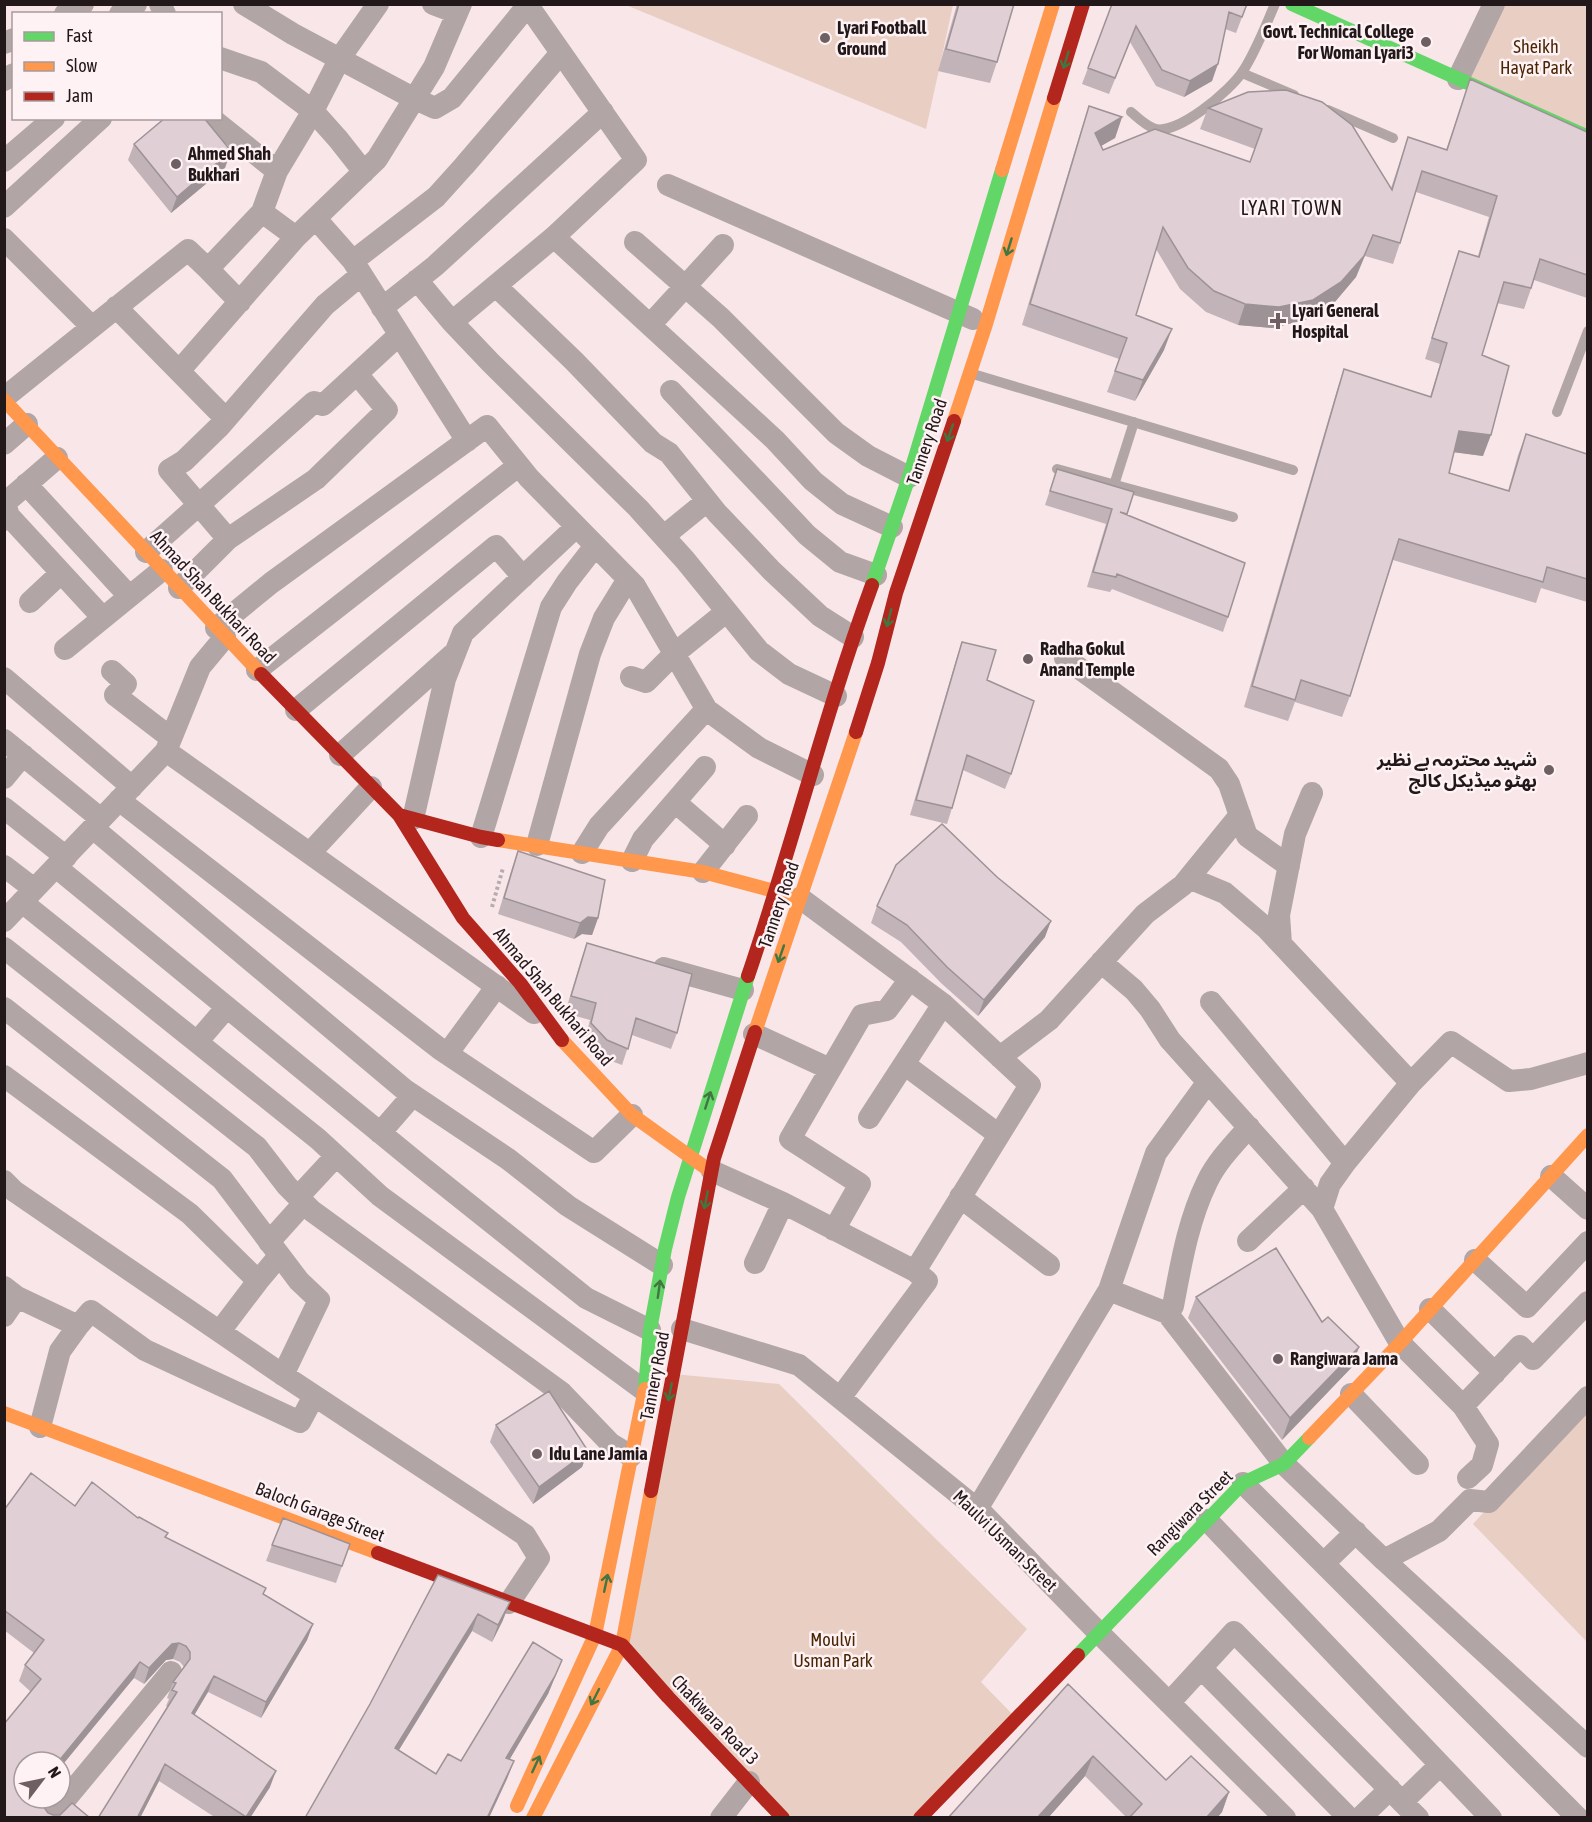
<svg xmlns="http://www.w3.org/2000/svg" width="1592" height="1822" viewBox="0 0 1592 1822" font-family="'Asap Condensed','Noto Sans Arabic',sans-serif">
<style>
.green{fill:#e8cec3}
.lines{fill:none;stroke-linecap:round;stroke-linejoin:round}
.path{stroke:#b7abad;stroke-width:4;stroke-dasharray:3 3;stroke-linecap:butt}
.lane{stroke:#b1a5a5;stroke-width:10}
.street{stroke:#b1a5a5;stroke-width:22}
.fast{stroke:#63d668;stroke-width:14}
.slow{stroke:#ff974d;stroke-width:14}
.jam{stroke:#b3261e;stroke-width:14}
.wall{fill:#c1b3b8}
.shaded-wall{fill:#9d9296}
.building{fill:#e0d0d6;stroke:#9d9296;stroke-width:1.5}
.oneway{stroke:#427640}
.poi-dot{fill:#6d5f62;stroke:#fff2f4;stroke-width:2}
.labels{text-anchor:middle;stroke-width:5;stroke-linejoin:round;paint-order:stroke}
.poi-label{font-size:18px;font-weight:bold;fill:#221719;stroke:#fff2f4;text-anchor:start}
.park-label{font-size:18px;fill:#4a2504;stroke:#fff2f4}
.street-label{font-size:18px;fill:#221719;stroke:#fff2f4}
.neighbourhood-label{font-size:20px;letter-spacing:1.5px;fill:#221719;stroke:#fff2f4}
</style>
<rect width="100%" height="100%" fill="#f8e6e9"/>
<!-- green -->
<path class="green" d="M626 5H953L926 129Z
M1494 5H1587V137L1458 79Z
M673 1374 779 1384 1027 1629 981 1682 1015 1717 920 1818 783 1817 622 1645Z
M1587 1400V1642L1473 1524Z"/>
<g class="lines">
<!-- path -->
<path class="path" d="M492 907 503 868"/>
<!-- lane -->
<path class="lane" d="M1242 73 1294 95
M1328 110 1393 138
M1131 112C1137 117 1145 125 1153 128 1175 138 1231 90 1243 71 1256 51 1265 27 1275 4
M973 374 1293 470
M1557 412 1588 331
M1057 469 1233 517
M1114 485 1134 422"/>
<!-- street -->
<path class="street" d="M160 4 165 14
M244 4 293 34 413 98 435 108 452 98 528 5
M433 4 457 13
M65 14 83 4
M120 14 136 4
M4 43 14 39
M220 58 261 72 313 111 338 139 364 172
M1458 79 1494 4
M4 80 14 74
M211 118 277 171
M4 161 54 118
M668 185 973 319
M4 207 101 118
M262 212 277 171 313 111 340 58 378 4
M316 219 353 261 467 441
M554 237 775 440 813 481 842 504 892 527
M4 239 92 327
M635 242 721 318 836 433 868 456 909 477
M353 261 436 197 464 166 561 53
M208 269 240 302
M417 280 452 322 554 237 636 160 527 4
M496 286 574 361 653 443 669 453 717 513 772 571 820 616 853 637
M116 307 226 419
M382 308 435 266 603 112
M452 322 490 362 638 508 685 560 759 651 789 674 836 696
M650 325 723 245
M179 371 296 237 377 159 434 67 461 4
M671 391 807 535 840 562 876 575
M4 398 188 250 208 269 262 212 296 237
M4 444 27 424
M26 484 129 596
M9 516 103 618
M4 520 9 516 5 503 57 458
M664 536 707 501
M228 539 169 470 184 461 220 426 325 305 361 275
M146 552 314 402 323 405 399 335
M179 588 228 539 316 479 387 410 357 374
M30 602 61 573
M216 628 271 583 487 426 529 478 635 586 707 710 759 748 813 775
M65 649 162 570
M1065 658 1219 769 1229 784 1247 836 1289 866
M257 670 518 466
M112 671 126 684 115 695 171 738
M631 677 646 682 674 654 726 612
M4 678 132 787
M296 710 496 546 523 577
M4 740 101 819
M166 751 534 1013
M340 755 452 655
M4 778 23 755
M119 800 440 1049 594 1152 632 1115
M675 802 725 845
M4 808 66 857
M413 819 445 679 463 633 576 527
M93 828 405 1090 508 1159 568 1206 662 1265
M481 837 551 607 567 582 595 546
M537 845 590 654 604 618 628 579
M310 853 371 787
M582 853 599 826 701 715
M632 861 643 839 705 767
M4 866 34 889
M56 867 422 1167 586 1298 650 1330
M703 872 747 816
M1189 878 1225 893 1267 929 1411 1083
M22 902 318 1139 380 1196 645 1391
M4 921 166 751 200 667 225 637
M1281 944 1279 915 1295 834 1312 793
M4 948 257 1147 287 1186 312 1211 562 1393 611 1444 631 1456
M1101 962 1134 990 1150 1009 1170 1040 1322 1209
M664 968 743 990
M1211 1002 1345 1163
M4 1008 222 1179 299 1281 319 1300 283 1375
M754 1034 830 1069
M197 1042 227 1007
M447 1054 497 986
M1000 1057 1049 1020 1145 914 1183 885 1240 815
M904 1064 999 1135
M4 1076 190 1214 258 1281 279 1256
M869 1118 943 1004
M380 1133 413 1095
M712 1171 783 1203 915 1271 1030 1085 943 1004 800 898
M1551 1176 1588 1209
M4 1181 14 1191 283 1375 525 1535 539 1558 509 1603
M298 1197 336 1156
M960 1197 1049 1265
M834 1230 860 1184 790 1139 862 1015 887 1010 910 979
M1248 1241 1304 1188
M269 1242 304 1203
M1475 1260 1527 1307 1588 1242
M755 1263 783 1203
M4 1287 17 1297 78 1326 91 1311 145 1350 300 1422 314 1396
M1109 1290 1167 1313 1284 1464 1384 1560 1588 1747
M1430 1309 1495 1373
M1167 1313 1173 1306C1181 1264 1188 1221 1207 1182 1217 1161 1234 1144 1249 1127
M4 1316 17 1297
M682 1329 799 1365 840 1398 981 1512 1098 1632 1285 1818
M220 1331 258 1281
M1351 1394 1418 1464
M840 1398 927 1281 915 1271
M1463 1406 1520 1346 1533 1359 1588 1302
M40 1427 60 1351 78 1326
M1468 1478 1482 1465 1488 1444 1463 1406 1400 1343 1322 1209 1330 1184 1345 1163 1411 1083 1451 1042 1509 1081 1531 1079 1588 1063
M1243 1483 1578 1818
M977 1509 1109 1290 1156 1153 1207 1083
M1207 1520 1491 1818
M1384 1560 1439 1531 1470 1500 1489 1502 1588 1397
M1324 1563 1356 1532
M1201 1668 1349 1818
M1169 1703 1234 1632 1418 1818
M1402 1802 1440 1765
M50 1818 171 1672
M721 1818 749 1782
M1360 1818 1390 1789"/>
<!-- fast -->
<path class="fast" d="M1292 4 1588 137
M872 585 909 477 1002 170
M645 1389 650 1330 665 1249 678 1197 748 976
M1078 1655 1243 1483 1284 1464 1309 1438"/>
<!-- slow -->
<path class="slow" d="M1002 170 1053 4
M4 400 261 674
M954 421 986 324 1054 98
M498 840 703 872 797 897
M755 1032 856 732
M562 1040 632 1115 706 1168
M4 1413 378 1553
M1309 1438 1400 1343 1588 1135
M517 1806 595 1635 645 1389
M533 1818 622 1645 651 1491"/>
<!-- jam -->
<path class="jam" d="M1054 98 1083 4
M261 674 399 815 481 837 498 840
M856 732 878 663 896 593 954 421
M399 815 463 918 520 983 562 1040
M748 976C792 847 825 713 872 585
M651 1491 714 1158 755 1032
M378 1553 622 1645 668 1697 783 1818
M920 1818 1078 1655"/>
</g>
<!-- wall -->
<path class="wall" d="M957 4H1014L997 62 990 83 938 71Z
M1112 4H1247L1236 33 1225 29 1212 81 1184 97 1156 86 1130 42 1109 94 1082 84Z
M1470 79 1587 132V298L1534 280 1524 309 1497 303 1482 355 1483 456 1454 452 1449 473 1508 491 1518 455 1526 434 1587 454V602L1541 588 1536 603 1393 560 1350 696 1342 717 1295 702 1288 721 1244 707 1337 390 1344 369 1430 397 1440 364 1425 359 1452 272 1459 251 1478 256 1489 217 1416 192 1400 243 1393 264 1365 256 1356 277 1334 303 1305 320 1272 328 1238 325 1206 312 1180 289 1156 249 1136 315 1164 350 1135 401 1107 392 1119 359 1022 325 1082 127 1089 106 1122 117 1115 138 1101 146 1103 150 1250 162 1255 149 1200 129 1208 108 1248 92 1391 188 1408 137 1446 150Z
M134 144 225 168 171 213 128 160Z
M1057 469 1127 514 1228 617 1223 632 1112 589 1110 592 1087 587 1106 524 1045 505Z
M962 642 987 680 1011 774 1005 789 963 770 952 808 947 824 910 815 957 657Z
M518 851 598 918 592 935 582 934 574 939 498 914 512 868Z
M877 906 1045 937 978 1016 941 983 901 942 871 923Z
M587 943 677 1033 671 1049 632 1035 622 1065 601 1057 585 1040 590 1020 565 1013 581 960Z
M1196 1297 1322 1322 1359 1347 1351 1368 1282 1440 1188 1318Z
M496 1425 588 1451 582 1467 533 1504 490 1442Z
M75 1506 138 1518 168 1533 166 1538 264 1594 313 1624 307 1640 261 1718 208 1692 194 1715 270 1787 250 1818H216L159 1781 140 1818H98L168 1707 166 1706 169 1699 167 1698 173 1682 184 1667 180 1662 173 1659 166 1660 144 1684 134 1678 24 1762 46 1802 43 1806 48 1813 53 1815 90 1818H4L31 1692 19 1681 25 1665 34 1653 4 1630V1510Z
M350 1544 336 1583 266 1561 272 1545Z
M438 1575 503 1620 492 1642 472 1631 399 1750 436 1774 461 1761 562 1660 548 1694 509 1760 507 1779 305 1818 370 1704Z
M1068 1684 1166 1780 1229 1792 1222 1812 1217 1818H1127L1085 1776 1048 1818H948Z"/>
<!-- shaded-wall -->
<path class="shaded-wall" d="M1218 64 1212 81 1184 97 1190 81Z
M1122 117 1115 138 1087 154 1095 133Z
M231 151 225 168 171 213 177 197Z
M1373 235 1356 277 1334 303 1305 320 1272 328 1238 325 1245 304Z
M1172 329 1164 350 1135 401 1143 380Z
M1459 431 1491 435 1483 456 1452 452Z
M588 917 598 918 592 935 582 934 574 939 580 923Z
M1051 921 1045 937 978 1016 984 1000Z
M1359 1347 1351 1368 1282 1440 1290 1418Z
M588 1451 582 1467 533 1504 539 1487Z
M510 1602 503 1620 492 1642 498 1625Z
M478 1614 472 1631 389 1766 395 1748Z
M313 1624 307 1640 261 1718 266 1702Z
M179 1643 173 1659 166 1660 144 1684 149 1668 172 1644Z
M562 1660 548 1694 500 1776 506 1758Z
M140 1662 134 1678 60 1768V1762H58Z
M214 1676 208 1692 186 1729 192 1713Z
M1093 1756 1085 1776 1048 1818H1037Z
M514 1761 507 1779 489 1818H487Z
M165 1764 159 1781 140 1818H137Z
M276 1771 270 1787 250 1818H246Z
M1229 1792 1222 1812 1217 1818H1206Z
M43 1798H47L46 1802 37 1815Z"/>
<!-- building -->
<path class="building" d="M959 4H1014L997 62 946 49Z
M1112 4H1247L1242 17 1229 12 1218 64 1190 81 1162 70 1136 26 1115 78 1088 68Z
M1470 79 1587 132V275L1540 259 1531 288 1504 282 1482 355 1509 366 1491 435 1459 431 1449 473 1509 491 1526 434 1587 454V579L1547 567 1543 582 1399 539 1350 696 1301 680 1295 700 1252 686 1344 369 1431 397 1447 343 1432 338 1459 251 1479 257 1497 196 1422 171 1400 243 1373 235 1364 256 1341 282 1313 300 1279 307 1245 304 1214 291 1188 268 1163 227 1136 315 1172 329 1143 380 1115 371 1127 338 1030 304 1089 106 1122 117 1095 133 1103 150 1155 129 1250 162 1262 129 1208 108 1248 92 1286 90 1322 102 1352 125 1392 190 1408 137 1447 150Z
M165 118H204L231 151 177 197 134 144Z
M1057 469 1134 492 1127 514 1120 512 1245 563 1228 617 1117 574 1116 577 1093 572 1112 509 1050 491Z
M962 642 996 650 987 680 1034 701 1011 774 967 755 952 808 916 800Z
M942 824 997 877 1051 921 984 1000 947 967 907 925 877 906 896 865Z
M518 851 605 880 598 918 588 917 580 923 504 898Z
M587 943 692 974 677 1033 636 1018 628 1049 607 1040 591 1023 596 1003 571 996Z
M1276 1248 1322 1322 1328 1317 1359 1347 1290 1418 1196 1297Z
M549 1391 588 1451 539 1487 496 1425Z
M31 1473 75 1506 92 1482 138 1518 139 1517 168 1533 165 1537 266 1588 263 1594 313 1624 266 1702 214 1676 192 1713 276 1771 246 1817 165 1764 137 1818H98L177 1692 172 1690 176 1683 173 1682 190 1659V1652L186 1646 179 1643 172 1644 149 1668 140 1662 58 1762H24V1798H43V1806L48 1813 53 1815H60L72 1803 90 1818H4V1724L41 1679 25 1665 44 1640 4 1610V1510Z
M283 1518 350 1544 342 1566 272 1545Z
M438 1575 510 1602 498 1625 478 1614 395 1748 436 1774 448 1754 461 1761 533 1642 562 1660 555 1676 506 1758 514 1761 487 1818H305L370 1704Z
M1068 1684 1166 1780 1191 1756 1229 1792 1206 1818H1129L1142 1804 1093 1756 1037 1818H948Z"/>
<!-- one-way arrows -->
<defs><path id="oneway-shaft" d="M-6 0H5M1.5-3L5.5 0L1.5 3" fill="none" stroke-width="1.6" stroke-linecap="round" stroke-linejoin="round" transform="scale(1.5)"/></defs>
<g class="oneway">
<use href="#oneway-shaft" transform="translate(1066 60) rotate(107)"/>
<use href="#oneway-shaft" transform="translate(1009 247) rotate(107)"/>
<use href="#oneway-shaft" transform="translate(950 433) rotate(109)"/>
<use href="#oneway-shaft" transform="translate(889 618) rotate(105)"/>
<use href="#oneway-shaft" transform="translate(781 954) rotate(109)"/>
<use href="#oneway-shaft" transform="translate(708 1100) rotate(-72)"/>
<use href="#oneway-shaft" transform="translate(706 1200) rotate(101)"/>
<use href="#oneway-shaft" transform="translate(659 1289) rotate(-82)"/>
<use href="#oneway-shaft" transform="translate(670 1392) rotate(101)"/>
<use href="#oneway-shaft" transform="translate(606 1583) rotate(-78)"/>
<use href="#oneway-shaft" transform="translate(595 1697) rotate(117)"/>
<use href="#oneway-shaft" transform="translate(536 1764) rotate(-65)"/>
</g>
<!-- markers -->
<g class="poi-dot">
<circle cx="825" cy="38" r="6"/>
<circle cx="1426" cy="42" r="6"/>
<circle cx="176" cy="164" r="6"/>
<path d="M1275 312h6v6h6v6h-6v6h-6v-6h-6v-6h6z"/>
<circle cx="1028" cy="659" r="6"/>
<circle cx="1549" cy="770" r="6"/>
<circle cx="1278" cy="1359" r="6"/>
<circle cx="537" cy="1454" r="6"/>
</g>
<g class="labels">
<!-- poi labels -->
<g class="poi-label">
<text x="837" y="34">Lyari Football<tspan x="837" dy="21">Ground</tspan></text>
<text x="1414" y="38" text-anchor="end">Govt. Technical College<tspan x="1414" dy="21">For Woman Lyari3</tspan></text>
<text x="188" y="160">Ahmed Shah<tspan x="188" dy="21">Bukhari</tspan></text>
<text x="1292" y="317">Lyari General<tspan x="1292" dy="21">Hospital</tspan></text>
<text x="1040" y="655">Radha Gokul<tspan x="1040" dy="21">Anand Temple</tspan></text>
<text x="1537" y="766" text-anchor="end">شہید محترمہ بے نظیر<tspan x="1537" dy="21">بھٹو میڈیکل کالج</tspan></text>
<text x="1290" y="1365">Rangiwara Jama</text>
<text x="549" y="1460">Idu Lane Jamia</text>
</g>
<!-- park labels -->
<g class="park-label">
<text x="1536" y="53">Sheikh<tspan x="1536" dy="21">Hayat Park</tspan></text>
<text x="833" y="1646">Moulvi<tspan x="833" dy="21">Usman Park</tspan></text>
</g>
<!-- street labels -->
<g class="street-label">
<text transform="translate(927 442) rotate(-71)" y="6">Tannery Road</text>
<text transform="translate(213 597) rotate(47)" y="6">Ahmad Shah Bukhari Road</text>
<text transform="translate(779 905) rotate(-71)" y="6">Tannery Road</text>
<text transform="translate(553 997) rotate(50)" y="6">Ahmad Shah Bukhari Road</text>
<text transform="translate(655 1376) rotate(-79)" y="6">Tannery Road</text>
<text transform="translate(320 1512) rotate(21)" y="6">Baloch Garage Street</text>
<text transform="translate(1190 1513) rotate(-45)" y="6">Rangiwara Street</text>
<text transform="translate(1005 1541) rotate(44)" y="6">Maulvi Usman Street</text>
<text transform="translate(715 1720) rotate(46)" y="6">Chakiwara Road 3</text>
</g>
<!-- neighbourhood labels -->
<g class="neighbourhood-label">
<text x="1292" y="215">LYARI TOWN</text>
</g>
</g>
<!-- border -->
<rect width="1592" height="1822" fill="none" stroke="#221719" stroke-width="12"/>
<!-- legend -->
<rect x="12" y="12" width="210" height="108" fill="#fff2f4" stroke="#a79a9c" stroke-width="1.5"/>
<rect x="24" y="32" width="30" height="9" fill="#63d668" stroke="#a79a9c" stroke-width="1.5"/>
<text x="66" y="42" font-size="18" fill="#221719">Fast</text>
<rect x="24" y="62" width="30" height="9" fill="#ff974d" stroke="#a79a9c" stroke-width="1.5"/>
<text x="66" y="72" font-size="18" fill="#221719">Slow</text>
<rect x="24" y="92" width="30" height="9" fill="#b3261e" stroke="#a79a9c" stroke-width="1.5"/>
<text x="66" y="102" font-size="18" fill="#221719">Jam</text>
<!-- north arrow -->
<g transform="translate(42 1780) rotate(58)"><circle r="28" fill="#fff2f4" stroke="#a79a9c" stroke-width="1.5"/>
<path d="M0-4.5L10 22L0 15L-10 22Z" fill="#6d5f62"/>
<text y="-9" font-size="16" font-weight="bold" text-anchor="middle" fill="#221719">N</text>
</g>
</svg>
